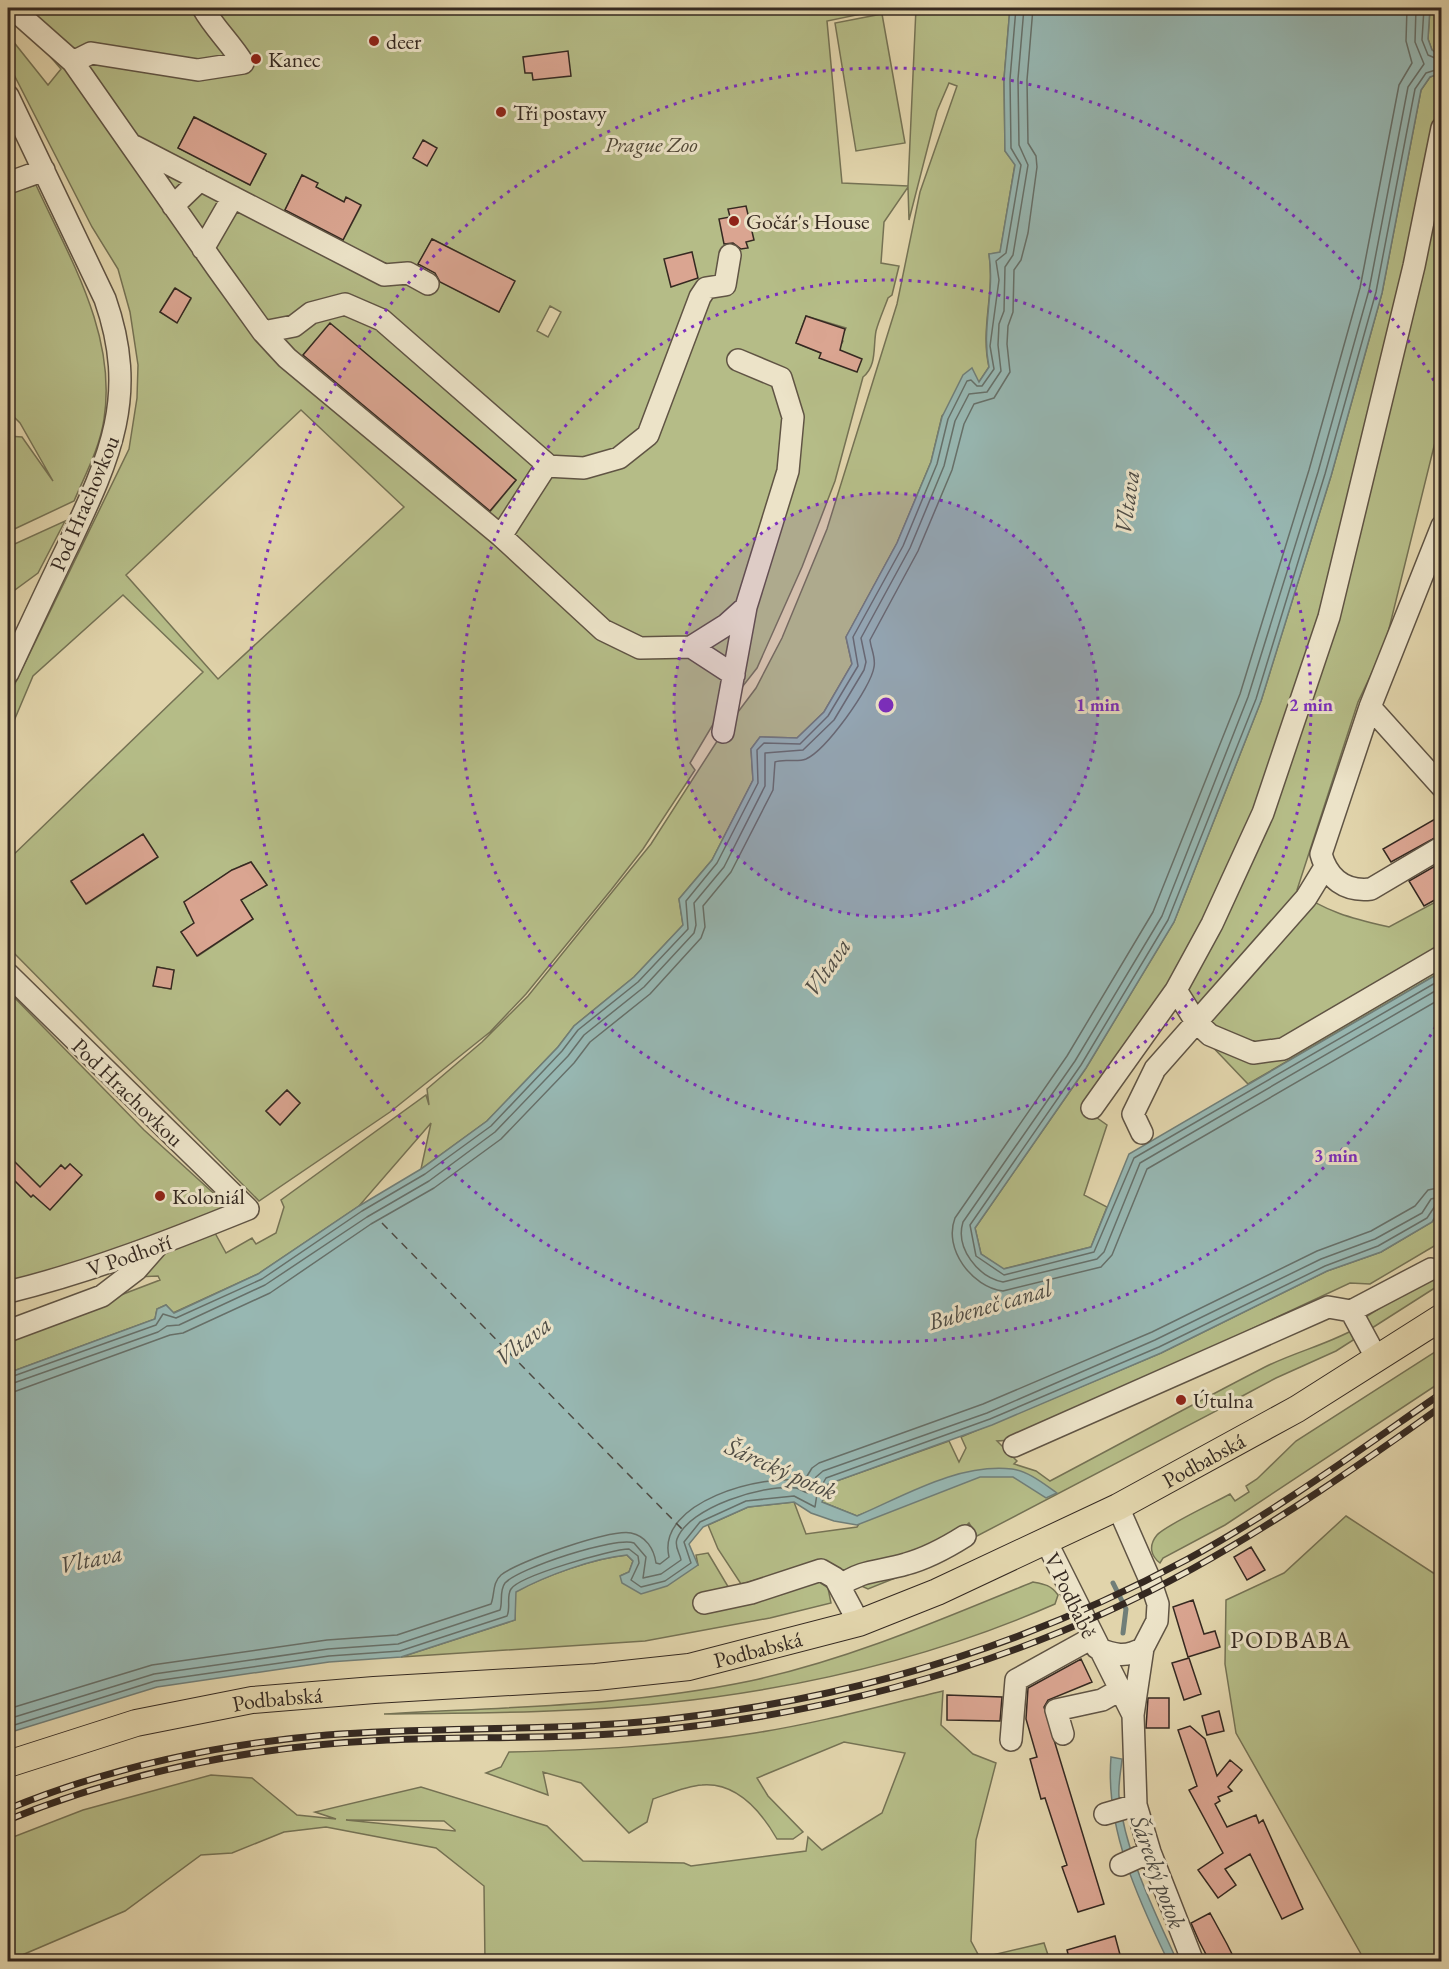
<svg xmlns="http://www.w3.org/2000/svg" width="1449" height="1969" viewBox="0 0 1449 1969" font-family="'EB Garamond',serif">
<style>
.green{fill:#b5bc87;stroke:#757254;stroke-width:1.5;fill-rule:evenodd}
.water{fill:#97b7b2;stroke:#707e78;stroke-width:1.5}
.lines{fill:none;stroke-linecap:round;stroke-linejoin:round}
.shore{stroke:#66706a;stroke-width:1.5}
.stream{stroke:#707e78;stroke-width:5}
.ferry{stroke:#4e4c45;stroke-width:1.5;stroke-dasharray:8 6;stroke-linecap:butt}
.building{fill:#daa591;stroke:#352921;stroke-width:1.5}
.minor-casing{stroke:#605444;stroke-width:24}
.major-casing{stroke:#352921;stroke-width:28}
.minor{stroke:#ece3c8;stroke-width:21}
.major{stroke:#e1d4ab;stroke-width:26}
.rail-casing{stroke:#352921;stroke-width:7}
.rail{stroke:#ece3c8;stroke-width:4.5;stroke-dasharray:14;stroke-linecap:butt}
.ring{fill:none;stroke:#7b2cbf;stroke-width:3;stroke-dasharray:3 6}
.poi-dot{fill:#8f2418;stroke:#ece3c8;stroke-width:2}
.labels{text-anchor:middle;stroke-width:6;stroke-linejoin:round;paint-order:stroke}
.poi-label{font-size:22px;fill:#352921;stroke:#ece3c8;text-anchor:start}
.park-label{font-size:22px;font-style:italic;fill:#4f4635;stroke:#ece3c8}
.street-label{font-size:22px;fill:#352921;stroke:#ece3c8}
.water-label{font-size:24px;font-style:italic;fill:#4e4c45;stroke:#ece3c8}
.neighbourhood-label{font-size:24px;letter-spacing:1.5px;fill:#352921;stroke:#ece3c8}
.centre{fill:#7b2cbf;stroke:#ece3c8;stroke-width:3}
.ring-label{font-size:18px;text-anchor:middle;font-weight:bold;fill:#7b2cbf;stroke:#ece3c8;stroke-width:6;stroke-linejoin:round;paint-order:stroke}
</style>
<rect width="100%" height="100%" fill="#e1d4ab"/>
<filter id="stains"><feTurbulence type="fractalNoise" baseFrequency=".00333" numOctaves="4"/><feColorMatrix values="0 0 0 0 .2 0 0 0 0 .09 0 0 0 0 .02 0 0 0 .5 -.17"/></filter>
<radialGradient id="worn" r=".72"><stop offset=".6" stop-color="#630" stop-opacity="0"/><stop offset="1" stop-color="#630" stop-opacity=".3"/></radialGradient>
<!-- green -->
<path class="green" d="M8 8H890L827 21 842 183 908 186 916 8H1010L1004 79 1005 151 1015 164 1000 253 989 254C995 294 980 328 989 367L979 382 942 416 931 462 897 543 846 637 852 664 824 712 797 738 760 737 751 749 753 780 712 860 679 899 683 925 634 977 574 1026 558 1047 487 1121 421 1169 431 1123 359 1206 258 1274 173 1313 166 1305 157 1309 155 1319 8 1373V1338L160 1280 158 1276 136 1277 169 1243 215 1233 226 1253 252 1238 256 1244 276 1233 284 1207 281 1200 426 1095 429 1105 427 1089 482 1042 528 996 651 844 723 732 756 688 782 638 827 529 897 304 920 192 957 86 949 83 937 111 909 220 908 187 884 222 881 263 899 266 892 295 888 298C884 309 879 320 876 331 873 347 877 366 863 377L835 481 802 567 757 668 743 686 731 694 690 763 695 770 643 849 611 890 526 994 490 1032 390 1112 259 1201 8 947V860L203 672 123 595 33 676 8 735V698L129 449 137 398 138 365 130 312 118 269 92 227 8 63V35L48 85 61 69ZM194 117 266 154 250 185 178 148ZM302 175 316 187 344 202 346 198 361 206 341 244 326 236 328 231 301 217 298 222 283 214ZM432 239 514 281 499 312 416 269ZM174 289 191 299 177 322 160 312ZM550 306 561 312 548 337 537 331ZM806 316 846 328 840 339 843 341 832 362 820 358 821 353 796 343ZM330 324 516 480 489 513 302 357ZM301 410 404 507 218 679 126 575ZM158 857 87 904 71 882 72 881ZM251 862 267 885 258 890 241 866ZM232 870 242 886 189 913 184 902ZM237 895 253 919 198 956 181 932ZM157 967 174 970 170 989 154 986ZM287 1090 300 1103 280 1125 266 1111Z
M1430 8H1441V56L1432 50 1428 39Z
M882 14 905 143 856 151 835 23Z
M1441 73V418L1385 645 1358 702 1297 890C1324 912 1355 919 1389 927L1441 899V972L1248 1084 1164 996 1086 1110 1107 1125 1084 1195 1107 1207 1091 1247 1003 1269 981 1254 975 1228 1086 1068 1174 922 1261 701 1331 476 1382 293 1421 90 1430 77Z
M8 157 23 189 36 185C70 259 117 335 104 419 100 447 85 475 74 501L8 532V436L22 437 53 481 20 423 8 411Z
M65 521 38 573 8 595V547Z
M8 991 144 1130 232 1210 8 1288V1174L31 1197 40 1187 8 1156ZM70 1164 81 1175 38 1198 61 1165 65 1169Z
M1441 1207V1242L1370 1284 1350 1283 1014 1440 997 1441 1017 1461 1014 1464 1036 1471 1050 1481C1122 1443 1193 1404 1265 1367 1297 1351 1333 1343 1362 1325L1361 1320 1441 1269V1284L1336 1351 1276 1378 1233 1401 1229 1397 1216 1405 1218 1410 977 1536 969 1523 920 1568 868 1589 844 1578 827 1561 741 1584 718 1549 708 1525 748 1507 794 1502 806 1534 857 1527 867 1512 857 1516 822 1502 828 1484 949 1441 959 1462 966 1448 961 1437 1161 1353 1327 1271 1381 1252 1432 1222Z
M1441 1348V1382L1225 1525 1163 1558 1160 1563C1151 1556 1148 1546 1157 1535 1166 1525 1216 1502 1230 1494L1235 1501 1249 1492 1246 1486 1257 1479 1296 1441Z
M1346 1516 1441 1578V1961H1365L1236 1733 1225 1664 1226 1600 1284 1573Z
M708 1553 730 1590 819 1582 828 1588 831 1603 770 1618 645 1641 401 1657 515 1620V1592C545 1576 594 1558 627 1555L633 1561 629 1572 620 1576 698 1565 696 1555Z
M1033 1582C1044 1584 1051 1585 1058 1595L1055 1604C932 1658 799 1689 665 1703 572 1713 478 1713 384 1714 506 1707 630 1706 750 1681 848 1660 940 1620 1033 1582Z
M943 1691 941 1725 973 1754 996 1763 976 1840 971 1941 980 1958 1044 1943 1050 1961H485L484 1886 436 1848 326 1827 284 1832 232 1853 201 1855 125 1911 8 1961V1839L83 1810 211 1775 252 1778 297 1815 336 1819 315 1812 421 1787 547 1826 583 1861 684 1863 691 1866 806 1851 808 1837 822 1850 882 1813 905 1753 844 1742 757 1778 768 1796 803 1832 793 1839H777C762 1813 737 1782 702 1785 686 1786 668 1794 653 1799L647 1822 629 1833 581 1783 543 1772 548 1795 486 1773 501 1767 509 1752C591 1750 673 1746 755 1733 819 1723 880 1706 943 1691ZM346 1820 444 1821 455 1830V1831Z"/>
<!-- water -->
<path class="water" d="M1010 8H1430L1428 39 1432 50 1441 56 1442 73 1430 77 1421 90 1382 293 1331 476 1261 701 1174 922 1086 1068 975 1228 981 1254 1004 1269 1091 1247 1129 1154 1441 972V1207L1432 1222 1381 1252 1327 1271 1161 1353 992 1425 828 1484 822 1502 857 1516C904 1496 958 1463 1012 1469 1028 1471 1044 1484 1057 1493L1046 1498 1013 1477H980L857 1525 834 1521 811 1513 794 1502 748 1507 703 1527 689 1544 698 1565 667 1586 641 1594 622 1583 620 1576 629 1572 633 1561 627 1555C594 1558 545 1576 516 1592L515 1620 401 1657 329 1662 157 1687 8 1733V1373L155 1319 157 1309 166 1305 174 1313 258 1274 359 1206 421 1169 487 1121 558 1047 574 1026 634 977 683 925 679 899 712 860 753 780 751 749 760 737 797 738 824 712 852 664 846 637 897 543 931 462 942 417 963 375 972 368 979 382 989 367C981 328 995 294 989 254L1000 252 1015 165 1005 151 1004 79Z
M1111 1757 1122 1759C1121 1771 1118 1784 1119 1796 1125 1853 1154 1910 1177 1961H1168C1138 1899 1105 1828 1111 1757Z"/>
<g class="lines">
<!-- shore -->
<path class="shore" d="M1407 8 1406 41 1412 63 1399 85 1360 288 1309 470 1240 694 1153 912 1067 1056 955 1218C943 1249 972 1287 1003 1291L1101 1267 1112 1255 1147 1169 1442 998
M1416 8 1415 42 1424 64 1408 87 1369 290 1318 472 1248 697 1162 916 1075 1061 963 1222C955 1248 978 1277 1003 1282L1097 1259 1104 1252 1140 1163 1442 987
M1424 8 1422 40 1428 55 1442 61
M1442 68 1426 73 1415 89 1376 292 1325 474 1256 699 1168 920 1081 1065 970 1225 976 1256 1004 1275 1094 1252 1134 1158 1442 979
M8 1378 156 1325 163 1314 176 1318 262 1279 362 1211 425 1174 491 1126 562 1051 578 1030 638 982 688 929 686 901 717 863 758 783 757 750 764 743 800 744 828 716 858 666 853 637 903 546 937 464 948 419 967 381 971 380 977 386H982L994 369 990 346 999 280 996 261 1006 253 1021 165 1011 148 1010 79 1016 8
M8 1385 158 1332 167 1326 179 1325 265 1285 367 1217 429 1181 495 1132 568 1056 584 1035 644 987 694 933 696 925 694 903 724 867 765 786V753L803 750 834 720 864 670 866 662 861 638 910 548 944 466 955 421 969 394 987 392 1001 371 998 345 999 324 1004 311 1005 267 1013 255 1028 165 1019 145 1018 79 1024 8
M8 1394 170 1335 183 1333 270 1293 371 1224 434 1188 501 1139 574 1063 590 1042 650 994 701 938 705 927 703 906 731 872 773 790 775 762C784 758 796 763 806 759 826 750 871 688 874 667 876 658 871 649 870 640L918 551 952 470 964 424 974 404 994 398 1010 372 1007 344 1008 326 1013 312 1014 270 1021 260 1028 233 1037 167 1036 156 1028 143 1027 80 1033 8
M8 1709 152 1665 327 1640 397 1635 491 1604C495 1594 492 1583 501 1575 518 1561 611 1529 631 1533 646 1536 654 1549 656 1563L660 1564 669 1557C656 1502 763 1473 804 1481L812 1468 819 1463 983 1404 1152 1332 1317 1251 1371 1231 1415 1206 1428 1190 1442 1187
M8 1719 154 1674 328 1649 398 1644 500 1610C503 1602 499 1591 505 1583 519 1568 616 1536 634 1543L646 1557 643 1578 661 1574 681 1560C680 1553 674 1547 677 1539 689 1507 764 1484 796 1488 800 1489 804 1492 808 1493L816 1477 823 1471 987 1413 1155 1340 1321 1259 1375 1239 1422 1213 1431 1199 1442 1196
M8 1727 155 1681 329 1656 400 1651 507 1616C511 1608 506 1596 511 1589 519 1576 612 1549 629 1549L638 1556 639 1563 631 1580 641 1587 665 1581 691 1563 684 1542 700 1522 746 1501 794 1496 815 1507 817 1494 826 1478 990 1419 1159 1347 1325 1266 1378 1246 1427 1218 1435 1206 1442 1204"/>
<!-- stream -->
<path class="stream" d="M1113 1583 1126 1609 1123 1633"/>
<!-- ferry -->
<path class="ferry" d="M382 1223 682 1529"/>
</g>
<!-- building -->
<path class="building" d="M568 51 571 76 533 80 532 73H525L523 57Z
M194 117 266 154 250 185 178 148Z
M423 140 437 148 427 166 413 158Z
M302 175 318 183 316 187 344 202 346 197 361 205 343 240 285 210Z
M746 206 754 240 746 242 748 248 741 249 733 243 724 244 719 219 730 217 728 209Z
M432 239 515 281 499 312 440 282 435 273 418 264Z
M692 252 698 278 671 287 664 259Z
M175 288 191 298 177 323 160 312Z
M806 316 845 329 840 350 862 359 857 372 819 358 821 353 796 343Z
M330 323 516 480 490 511 303 355Z
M1442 815V834L1391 862 1383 849Z
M143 834 158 857 86 904 71 881Z
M251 862 267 885 241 900 253 919 197 956 181 932 194 923 184 902 232 870Z
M1442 862V896L1424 906 1409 881Z
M157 967 174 970 171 989 153 986Z
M287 1090 300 1103 280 1125 266 1111Z
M8 1155 40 1187 61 1165 65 1169 70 1164 82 1175 50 1210 33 1195 31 1197 8 1174Z
M1251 1547 1265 1570 1247 1580 1234 1557Z
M1193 1600 1204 1634 1215 1631 1220 1647 1188 1657 1173 1607Z
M1189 1658 1201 1694 1184 1700 1172 1663Z
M1081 1659 1092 1682 1048 1700 1044 1707 1104 1904 1078 1912 1062 1867 1067 1865 1045 1798 1041 1799 1030 1759 1037 1757 1026 1719 1028 1688Z
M947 1695 1002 1697 1000 1721 947 1720Z
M1148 1698H1169V1728H1146Z
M1219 1711 1224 1731 1207 1735 1202 1716Z
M1190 1726 1205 1739 1217 1776 1230 1760 1242 1770 1228 1787 1232 1791 1218 1797 1220 1801 1215 1804 1227 1827 1256 1815 1259 1823 1263 1820 1303 1909 1282 1919 1250 1854 1225 1869 1236 1885 1218 1898 1198 1870 1223 1853 1189 1790 1197 1786 1178 1730Z
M1210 1913 1227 1944 1236 1962H1210L1199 1941 1191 1923Z
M1115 1936 1122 1962H1070L1067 1950Z"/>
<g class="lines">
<!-- minor casing -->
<g class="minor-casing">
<path id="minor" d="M12 8 73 62 217 268 263 332 287 358 501 536 603 630 640 648 691 647 734 675
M73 62 91 53 198 70 243 63C231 43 214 28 203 8
M8 96 105 299C139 396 110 457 69 544 48 587 28 630 8 673
M134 146 384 275 408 273 428 284
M8 183 44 170
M173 206 200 180
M203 249 233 197
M263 332 294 326 311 313 345 304 382 320 549 466
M1442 526 1370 707 1321 854C1328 879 1345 892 1371 889L1442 847
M501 536 546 466 584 468 619 458 648 435 700 297 706 288 725 285 730 255
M691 647 726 625 746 607
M1370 707 1442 787
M723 732 746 607 788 471 793 417 781 378 738 360
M8 974 248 1209C169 1241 90 1272 8 1292
M1176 990 1196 1022 1210 1035 1253 1053 1283 1049 1442 956
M1092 1108 1176 990 1212 924 1263 813 1329 617 1414 266 1442 128
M1142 1133 1133 1114 1155 1069 1306 898 1325 867
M8 1331 102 1296 136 1270 157 1246
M1377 1359 1351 1311 1431 1269
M1014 1446 1328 1307 1351 1311
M1118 1507 1150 1580 1158 1604 1157 1621 1143 1648 1133 1715 1136 1805 1150 1852 1193 1962
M1046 1541 1133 1715
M840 1586C863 1569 880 1572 906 1564 928 1558 946 1548 965 1536
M704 1603 751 1593 821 1570 835 1578 859 1623
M1097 1648C1114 1655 1126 1658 1143 1648
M1063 1734 1056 1710 1102 1700 1118 1691
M1011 1740 1016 1680 1092 1638
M1105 1814 1136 1805
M1121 1865 1150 1852"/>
</g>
<!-- major casing -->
<g class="major-casing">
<g id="major">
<path id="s1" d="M8 1764 136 1723 252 1700 374 1690 596 1677 689 1667 859 1623 937 1592 1118 1507 1297 1409 1442 1317"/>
</g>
</g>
<!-- minor -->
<use href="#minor" class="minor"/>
<!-- major -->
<use href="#major" class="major"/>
<!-- rail casing -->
<g class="rail-casing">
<path id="rail" d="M8 1809C108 1768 219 1744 327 1735 441 1726 557 1732 670 1719 851 1699 1025 1646 1186 1560 1275 1512 1358 1451 1442 1393
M8 1820C127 1771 258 1746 387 1740 481 1736 576 1740 670 1729 852 1709 1030 1658 1192 1569 1279 1521 1361 1464 1442 1406"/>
</g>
<!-- rail -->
<use href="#rail" class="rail"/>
</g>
<!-- distance rings -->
<circle cx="886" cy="705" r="212" fill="#7b2cbf" fill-opacity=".12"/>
<g class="ring">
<circle cx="886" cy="705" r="212"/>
<circle cx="886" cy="705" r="425"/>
<path d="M1440 1019A637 637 0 1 1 1440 391"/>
</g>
<!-- markers -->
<g class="poi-dot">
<circle cx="374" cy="41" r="6"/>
<circle cx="256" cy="59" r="6"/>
<circle cx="501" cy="112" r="6"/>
<circle cx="734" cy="221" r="6"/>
<circle cx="160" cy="1196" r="6"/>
<circle cx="1181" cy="1400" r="6"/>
</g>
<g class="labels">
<!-- poi labels -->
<g class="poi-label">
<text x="386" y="49">deer</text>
<text x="268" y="67">Kanec</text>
<text x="513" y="120">Tři postavy</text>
<text x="746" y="229">Gočár's House</text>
<text x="172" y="1204">Koloniál</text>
<text x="1193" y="1408">Útulna</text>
</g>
<!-- park labels -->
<g class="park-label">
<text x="651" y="152">Prague Zoo</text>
</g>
<!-- street labels -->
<g class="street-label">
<text transform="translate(84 503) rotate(-67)" y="8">Pod Hrachovkou</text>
<text transform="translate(128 1092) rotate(44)" y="8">Pod Hrachovkou</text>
<text transform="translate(129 1255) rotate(-19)" y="8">V Podhoří</text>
<text dy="8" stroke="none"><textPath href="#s1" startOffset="1248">Podbabská</textPath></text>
<text transform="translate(1071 1595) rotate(64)" y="8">V Podbabě</text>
<text dy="8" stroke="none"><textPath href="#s1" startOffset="762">Podbabská</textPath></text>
<text dy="8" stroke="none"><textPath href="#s1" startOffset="278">Podbabská</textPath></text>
</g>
<!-- water labels -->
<g class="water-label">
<text transform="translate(1127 502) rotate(-82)" y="8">Vltava</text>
<text transform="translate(827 967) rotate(-55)" y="8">Vltava</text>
<text transform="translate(990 1305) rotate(-16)" y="8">Bubeneč canal</text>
<text transform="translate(523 1341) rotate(-38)" y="8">Vltava</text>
<text transform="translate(781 1469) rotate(24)" y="8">Šárecký potok</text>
<text transform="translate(91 1559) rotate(-12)" y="8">Vltava</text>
<text transform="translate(1158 1872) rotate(70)" y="8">Šárecký potok</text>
</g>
<!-- neighbourhood labels -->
<g class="neighbourhood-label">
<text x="1291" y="1648">PODBABA</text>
</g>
</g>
<circle cx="886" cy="705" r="9" class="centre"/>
<g class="ring-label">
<text x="1098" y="711">1 min</text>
<text x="1311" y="711">2 min</text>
<text x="1336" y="1162">3 min</text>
</g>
<!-- margin -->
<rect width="1449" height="1969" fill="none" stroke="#e1d4ab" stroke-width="30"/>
<rect x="9" y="9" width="1431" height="1951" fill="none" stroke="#352921" stroke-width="3"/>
<rect x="15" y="15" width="1419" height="1939" fill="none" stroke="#352921" stroke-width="1.5"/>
<rect width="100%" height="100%" filter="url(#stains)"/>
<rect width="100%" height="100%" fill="url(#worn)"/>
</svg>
